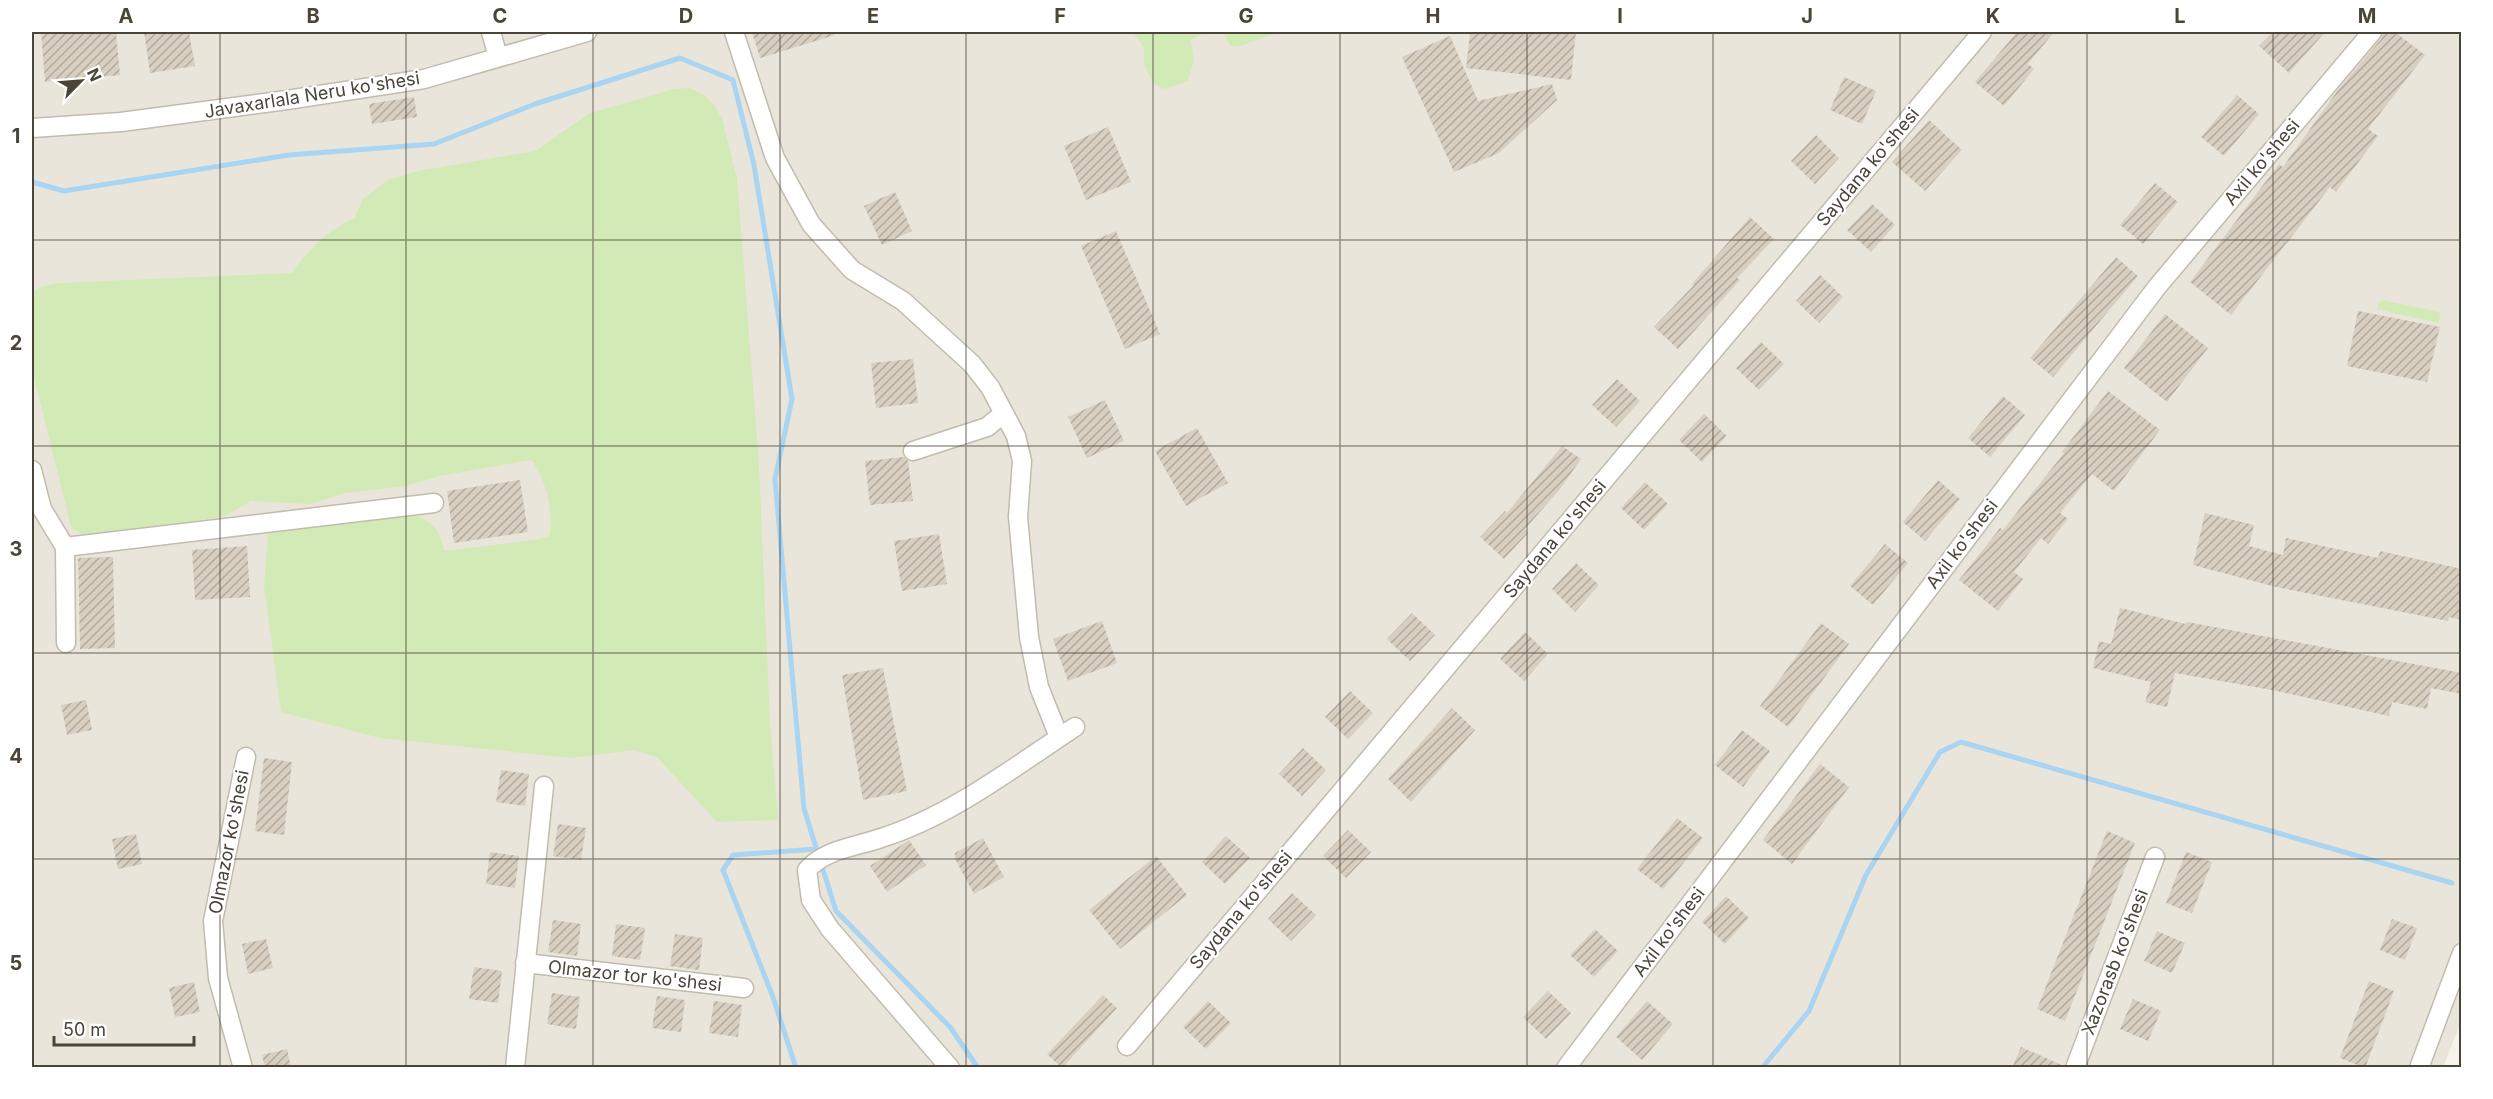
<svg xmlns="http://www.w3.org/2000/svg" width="2493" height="1099" viewBox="0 0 2493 1099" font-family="Inter,sans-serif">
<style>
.residential{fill:#eae5da}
.grass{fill:#d2eab5}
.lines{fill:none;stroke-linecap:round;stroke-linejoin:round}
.stream{stroke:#a9d4f2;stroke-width:5}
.building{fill:url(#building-hatch)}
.minor-casing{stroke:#c2bbae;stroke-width:21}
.minor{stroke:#fff;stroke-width:18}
.grid{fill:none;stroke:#4b4439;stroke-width:1.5;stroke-opacity:0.55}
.labels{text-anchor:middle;stroke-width:4.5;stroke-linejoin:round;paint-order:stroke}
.street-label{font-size:18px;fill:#4b4439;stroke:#fff}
.neatline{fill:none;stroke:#4b4439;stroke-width:2}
.grid-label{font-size:20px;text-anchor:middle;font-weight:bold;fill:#4b4439}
</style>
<defs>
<pattern id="building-hatch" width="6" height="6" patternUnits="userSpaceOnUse" patternTransform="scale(1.5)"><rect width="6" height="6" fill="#d8cfc1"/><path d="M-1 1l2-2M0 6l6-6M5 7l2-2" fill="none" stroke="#b1aa9e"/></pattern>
</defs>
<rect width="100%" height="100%" fill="#f6f3ec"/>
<!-- residential -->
<path class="residential" d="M32 32H2461L2462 1020 2443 1067H32Z"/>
<!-- grass -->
<path class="grass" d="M1132 32H1207L1191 40 1194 60 1188 81 1165 89 1154 84 1144 65V47Z
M1223 32H1280L1240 46H1230Z
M689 88 703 94 713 104 722 118 737 178 759 464 770 725 778 820 717 822 657 757 634 750 571 758 380 738 281 712 264 586 268 530 413 515C434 521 440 530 444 551L535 540 549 536C555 515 545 476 531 460L439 476 405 486 345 493 310 504 251 501 225 516 87 538 71 527 32 369V294L39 287 59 283 291 273C311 248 326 231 355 218L362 200 388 180 418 171 535 151 590 113 674 89Z
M2381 300 2440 312 2439 323 2376 309Z"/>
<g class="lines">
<!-- stream -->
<path class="stream" d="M32 182 64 191 289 155 434 144 535 104 680 58 733 80 754 165 792 399 775 479 804 809 836 911 950 1027 978 1068
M796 1068 773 997 723 870 733 855 816 849
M1762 1068 1809 1011 1866 875 1940 752 1961 742 2452 883"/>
</g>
<!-- building -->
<path class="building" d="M41 32H116L120 75 45 82Z
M144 32H189L195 66 150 73Z
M752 32H834L835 35 760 58Z
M1470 32H1576L1571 80 1466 68Z
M2017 32H2054L2028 64 2034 69 2004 106 1975 82Z
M2273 32H2325L2289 73 2259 46Z
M2383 32H2395L2425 55 2368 129 2378 136 2336 192 2330 187 2231 315 2190 282 2279 164 2283 167 2338 90 2381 39Z
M1450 36 1478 101 1552 84 1557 100 1499 153 1454 172 1402 57Z
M1844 77 1876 91 1862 124 1830 110Z
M2237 95 2259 114 2224 156 2201 137Z
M414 97 417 117 372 124 369 104Z
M1929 120 1962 150 1925 191 1892 162Z
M1108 127 1131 182 1086 200 1064 146Z
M1816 135 1839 158 1815 184 1791 161Z
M2155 183 2178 202 2143 244 2120 225Z
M895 192 912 231 882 245 864 206Z
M1872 204 1895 225 1871 252 1847 230Z
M1750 217 1774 239 1737 278 1740 280 1678 349 1654 327 1694 285 1692 284Z
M1116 231 1160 334 1125 349 1081 246Z
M2116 257 2138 276 2053 377 2030 358Z
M1820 275 1843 297 1819 323 1796 301Z
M2358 311 2440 327 2427 382 2347 366Z
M2165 314 2208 348 2167 402 2124 368Z
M1761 342 1784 364 1759 390 1736 368Z
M913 359 918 403 876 408 871 363Z
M1617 379 1640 401 1616 427 1592 405Z
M2108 391 2160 430 2114 491 2092 474 2060 513 2068 519 2048 544 2041 538 2014 572 2023 579 1998 611 1959 580 2000 528 2003 530 2064 453 2062 452Z
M2003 396 2025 415 1990 457 1968 438Z
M1105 400 1124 441 1087 458 1068 417Z
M1704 414 1727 436 1702 462 1679 440Z
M1197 428 1228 483 1186 506 1155 451Z
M1562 446 1581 459 1560 489 1525 529 1528 533 1504 559 1480 537 1505 511 1507 513Z
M904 457 908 461 913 501 870 505 865 461Z
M520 480 528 532 454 543 447 491Z
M1938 480 1960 499 1925 541 1903 522Z
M1645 482 1668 504 1644 530 1621 508Z
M2205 513 2254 525 2249 546 2283 555 2286 538 2378 558 2380 551 2462 569V620L2449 617 2448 621 2276 587 2193 565Z
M939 534 947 584 902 591 894 541Z
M1885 544 1908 563 1873 605 1850 586Z
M247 546 250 597 195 600 192 550Z
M113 557 115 648 80 649 78 558Z
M1576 563 1599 585 1575 612 1552 589Z
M2120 608 2186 624 2187 622 2462 673V694L2431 688 2427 709 2392 702 2389 716 2272 690 2175 673 2167 707 2145 702 2151 682 2093 668 2099 641 2111 644Z
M1412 613 1435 635 1410 661 1387 639Z
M1102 621 1117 663 1068 681 1053 639Z
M1821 623 1849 644 1788 727 1760 706Z
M1525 632 1548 654 1524 681 1500 659Z
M883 668 907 791 863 800 842 675Z
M1350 691 1373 713 1348 739 1325 717Z
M86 700 92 730 67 735 61 705Z
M1452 708 1475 730 1411 802 1388 779Z
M1742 730 1770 751 1743 787 1715 765Z
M1303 748 1326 770 1302 796 1279 774Z
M264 758 292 762 284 835 255 831Z
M1820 764 1849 787 1792 864 1763 840Z
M501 770 529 774 525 806 496 802Z
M1677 818 1703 838 1663 889 1637 869Z
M558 824 586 828 581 860 553 856Z
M1348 830 1371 852 1346 878 1323 856Z
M2107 831 2135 843 2065 1021 2037 1009Z
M136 834 142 864 118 869 112 839Z
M1226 836 1250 858 1225 884 1202 862Z
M983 838 1004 877 974 894 955 859V853Z
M909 840 926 865 887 892 870 866Z
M490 852 519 856 515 888 486 884Z
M2186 852 2212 862 2192 913 2166 903Z
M1156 856 1187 895 1120 949 1089 910Z
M1292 893 1316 915 1291 941 1268 919Z
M1726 896 1749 918 1725 944 1702 922Z
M2392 919 2417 928 2405 960 2380 950Z
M553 920 581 924 577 956 548 952Z
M616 924 645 928 640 960 612 956Z
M1595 929 1618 951 1594 977 1570 955Z
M2157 931 2185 943 2172 973 2144 961Z
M675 934 703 938 699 970 670 966Z
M266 939 273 968 248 974 242 944Z
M474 967 502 971 498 1003 469 999Z
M2369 981 2394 991 2365 1068 2340 1058Z
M194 982 200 1012 175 1017 169 988Z
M1548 991 1571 1013 1546 1039 1523 1017Z
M552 993 580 997 576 1029 547 1024Z
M1103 995 1117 1008 1062 1068 1047 1054Z
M657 996 685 1000 681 1032 652 1028Z
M2133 999 2161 1011 2148 1041 2120 1029Z
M714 1001 742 1005 738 1037 709 1033Z
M1208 1001 1231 1023 1206 1049 1183 1027Z
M1647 1001 1673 1024 1642 1060 1616 1037Z
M2021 1047 2064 1066V1068H2012Z
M287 1049 291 1068H265L262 1055Z"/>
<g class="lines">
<!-- minor casing -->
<g class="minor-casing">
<path id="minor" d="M491 32 498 57
M734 32 775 158 811 224 852 270 903 301 972 364 990 387 1016 436 1022 461 1018 517 1029 637 1039 687 1059 737
M32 128 121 122 287 100 424 79 587 32
M913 451 987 427 1003 414
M32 470 42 509 65 547 66 643
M65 547 434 503
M525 963 744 988
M1127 1046 1982 32
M243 1068 218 978 213 921 246 757
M515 1068 544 786
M950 1068 830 929 811 900 807 870C825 849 856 847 881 838 951 816 1014 767 1075 727
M1566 1068 2157 287 2372 32
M2075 1068 2155 857
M2419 1068 2462 953"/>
</g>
<!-- minor -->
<use href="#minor" class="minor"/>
</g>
<!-- grid -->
<path class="grid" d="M220 32V1068M406 32V1068M593 32V1068M780 32V1068M966 32V1068M1153 32V1068M1340 32V1068M1527 32V1068M1713 32V1068M1900 32V1068M2087 32V1068M2273 32V1068M32 240H2462M32 446H2462M32 653H2462M32 859H2462"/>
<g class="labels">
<!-- street labels -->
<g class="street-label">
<text transform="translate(312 95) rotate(-9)" y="6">Javaxarlala Neru ko'shesi</text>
<text transform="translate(2262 162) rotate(-50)" y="6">Axil ko'shesi</text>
<text transform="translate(1868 167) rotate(-50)" y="6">Saydana ko'shesi</text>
<text transform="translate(1555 539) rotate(-50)" y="6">Saydana ko'shesi</text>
<text transform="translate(1962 544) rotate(-53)" y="6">Axil ko'shesi</text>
<text transform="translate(229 842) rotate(-79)" y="6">Olmazor ko'shesi</text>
<text transform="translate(1241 910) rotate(-50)" y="6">Saydana ko'shesi</text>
<text transform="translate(1669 932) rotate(-53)" y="6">Axil ko'shesi</text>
<text transform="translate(2115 962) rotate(-69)" y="6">Xazorasb ko'shesi</text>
<text transform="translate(635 976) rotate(6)" y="6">Olmazor tor ko'shesi</text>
</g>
</g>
<!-- border -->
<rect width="2493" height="1099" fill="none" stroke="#ffffff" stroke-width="66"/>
<!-- north arrow -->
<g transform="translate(81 81) rotate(65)" stroke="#ffffff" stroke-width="4.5" paint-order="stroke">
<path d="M0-4.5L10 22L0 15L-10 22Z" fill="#4b4439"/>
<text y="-9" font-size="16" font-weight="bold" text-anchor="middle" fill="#4b4439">N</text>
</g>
<!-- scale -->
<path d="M54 1036v9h140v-9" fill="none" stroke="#4b4439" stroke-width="3"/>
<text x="63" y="1036" font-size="18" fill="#4b4439" stroke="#ffffff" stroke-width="4.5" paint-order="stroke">50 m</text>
<rect x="33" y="33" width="2427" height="1033" class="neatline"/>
<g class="grid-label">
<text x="126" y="23">A</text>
<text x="313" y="23">B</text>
<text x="500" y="23">C</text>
<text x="686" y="23">D</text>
<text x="873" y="23">E</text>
<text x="1060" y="23">F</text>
<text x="1246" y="23">G</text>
<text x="1433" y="23">H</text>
<text x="1620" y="23">I</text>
<text x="1807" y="23">J</text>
<text x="1993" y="23">K</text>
<text x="2180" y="23">L</text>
<text x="2367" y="23">M</text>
<text x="16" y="143">1</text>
<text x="16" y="350">2</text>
<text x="16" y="556">3</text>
<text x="16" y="763">4</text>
<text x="16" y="970">5</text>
</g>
</svg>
